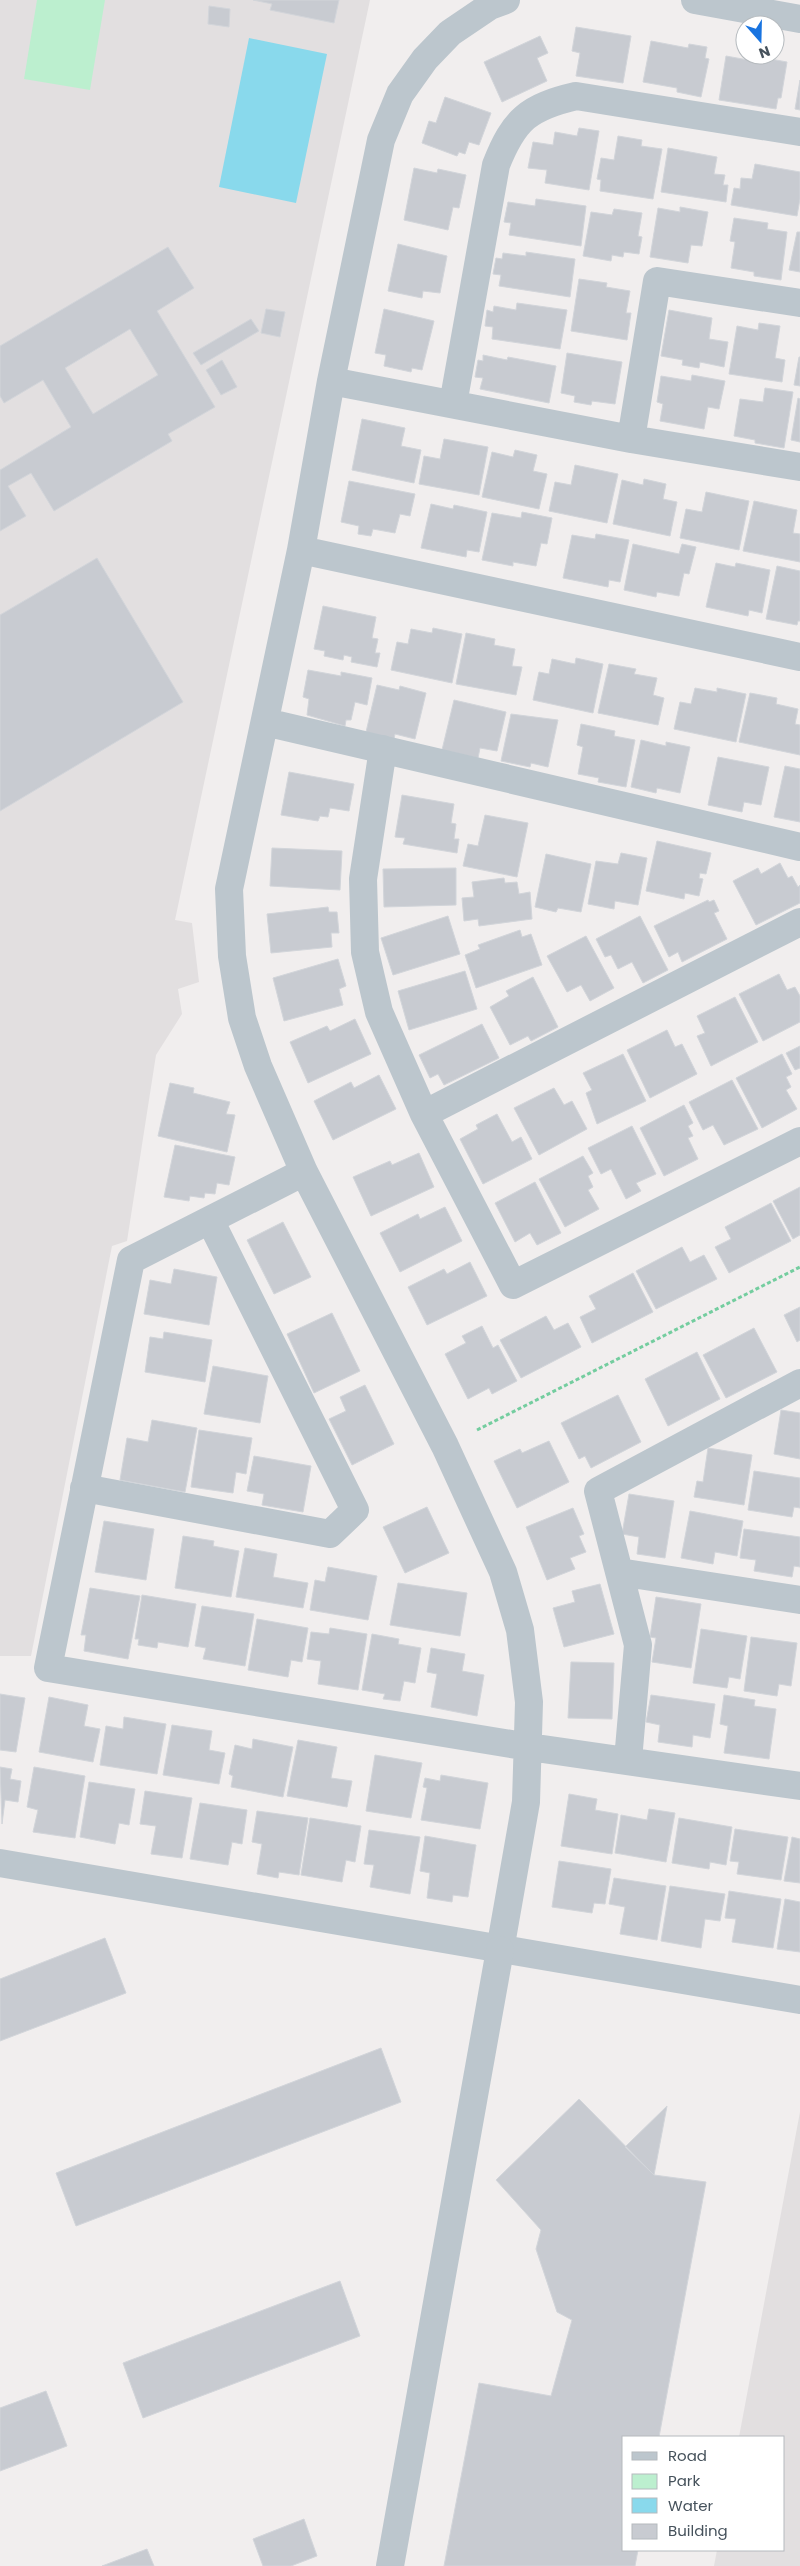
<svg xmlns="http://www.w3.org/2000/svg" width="800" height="2566" viewBox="0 0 800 2566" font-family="Poppins,sans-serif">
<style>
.education{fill:#e2dfe0}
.green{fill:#bcefcf}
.water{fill:#89d9ec}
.building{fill:#c8cbd1;stroke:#d2d5da;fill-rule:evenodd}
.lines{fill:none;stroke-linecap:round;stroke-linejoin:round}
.path{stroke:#74cd9f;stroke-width:3;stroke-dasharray:4 2.5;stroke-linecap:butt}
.minor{stroke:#bcc6cd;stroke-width:28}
.tertiary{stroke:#bcc6cd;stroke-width:28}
</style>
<rect width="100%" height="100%" fill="#f1eeee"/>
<!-- education -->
<path class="education" d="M0 0H370L175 920 192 923 199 982 178 989 182 1014 156 1055 127 1241 112 1246 31 1656H0Z
M800 2112V2566H714L717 2550H784V2437H739Z"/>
<!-- green -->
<path class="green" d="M37 0H105L90 90 24 79Z"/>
<!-- water -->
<path class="water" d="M249 38 327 54 296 203 219 187Z"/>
<!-- building -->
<path class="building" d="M253 0H339L334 23 270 10 272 4Z
M209 6 230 9 229 27 208 24Z
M576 27 631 36 623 83 576 76 580 53 572 51Z
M540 36 548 53 537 58 547 81 502 102 484 62Z
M651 41 688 48 689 44 707 47 705 58 709 59 701 97 677 92V88L643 82Z
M749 55 787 62 781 98H778L776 109 719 100 726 56 748 60Z
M800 80V110L795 109Z
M445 97 491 113 479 145 469 142 465 154 459 152 457 156 422 143 429 121 436 123Z
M579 128 599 131 589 190 545 183 547 170 528 168 533 142 553 145 555 132 577 136Z
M618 136 642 140 641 146 662 149 653 199 600 191 601 180 597 179 601 158 614 160Z
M668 148 717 157 714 174 725 175 723 185H728L726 202 661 192Z
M755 164 800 172V199L797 216 731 205 734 188 740 189 741 178 752 179Z
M414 168 437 173 438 169 466 175 459 208 453 207 448 230 404 220Z
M536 199 586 206 581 246 509 235 511 223 504 222 508 202 535 206Z
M680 207 708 212 702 246 691 245 688 263 650 257 658 208 680 212Z
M614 209 642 213 638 236 642 237 639 254 624 252 623 257 612 255 611 261 583 256 591 212 612 215Z
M734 218 768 223 767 229 787 232 781 280 754 276V272L731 268 735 242 730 241Z
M797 232H800V272L789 270Z
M398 244 447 256 440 293 423 291 422 298 388 291Z
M168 247 194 288 157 311 215 407 168 434 172 441 54 511 31 473 8 486 26 516 0 531V470L71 427 43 380 4 403 0 396V346ZM130 329 158 375 93 414 65 368Z
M526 252 575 259 570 297 499 286 501 275 493 274 496 258 502 259 503 253 526 256Z
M579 279 607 283 606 287 630 291 626 313H631L627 340 571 331Z
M517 303 567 310 560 349 492 339 493 327 485 326 487 310 493 312 494 306 516 310Z
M266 309 285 312 280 337 261 333Z
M384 309 434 321 422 370 412 368 411 372 384 366 386 355 375 353Z
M669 310 712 318 709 339 728 342 724 367 700 362 699 368 682 365 683 360 661 356Z
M251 319 259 331 201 365 193 353Z
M759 323 780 326 775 358 785 360 782 382 729 374 737 326 758 330Z
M567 353 622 362 615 404 592 401 591 405 574 402 575 396 561 393Z
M483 355 507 360 508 357 556 366 549 403 480 389 483 378 475 377 478 360 483 361Z
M799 357H800V386L794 385Z
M222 360 237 387 221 395 206 370Z
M692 375 725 381 719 409 708 407 704 429 660 421 663 404 657 402 661 376 691 381Z
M765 388 793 392 784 448 755 443V440L734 436 740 399 763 402Z
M798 398 800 399V442L791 440Z
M362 419 405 428 401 446 421 450 414 483 352 470Z
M444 439 488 447 479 495 419 484 424 456 440 459Z
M515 450 537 455 533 471 547 474 539 509 482 497 492 452 513 457Z
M575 465 618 474 607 523 549 511 555 482 571 485Z
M644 479 666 484 663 499 677 502 670 536 613 524 622 480 643 485Z
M349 481 415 494 410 516 400 514 395 533 373 529 371 536 358 534 359 526 341 522Z
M706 492 749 501 739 550 680 538 686 509 702 512Z
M754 501 797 510 793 533 800 534V562L743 551Z
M431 504 453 509 454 505 487 512 479 552 467 550 466 557 421 548Z
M522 512 552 518 547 544 541 543 536 566 513 562V566L482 560 492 513 521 518Z
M596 534 629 540 620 582 609 580 608 587 563 578 572 535 595 539Z
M633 544 679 554 682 544 696 547 689 574 684 573 679 596 657 592 656 597 624 590Z
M97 558 183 702 0 811V615Z
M716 563 735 567 736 563 770 570 762 613 749 610 748 616 706 607Z
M777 566 800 571V621H798L797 625 766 619Z
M323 606 376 617 372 638 378 639 375 653H380L377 667 351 662 352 657 344 655 343 660 324 656 325 651 314 649Z
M433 628 462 634 452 683 391 670 397 642 408 644 411 629 432 633Z
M466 633 495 639 494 645 515 649 512 666 522 667 516 695 456 684Z
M576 658 603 664 593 713 533 700 539 672 549 674 552 659 575 664Z
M609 664 636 669 634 674 657 678 653 695 664 698 658 725 598 713Z
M308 670 341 676V672L372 678 367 705 355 702 351 720H346L345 726 307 715 309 699 303 697Z
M377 685 399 690 400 686 426 693 415 739 395 734 394 739 366 732Z
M695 688 717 692V688L746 694 736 742 674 729 680 702 691 704Z
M750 693 777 698 776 704 798 709 795 724 800 725V755L739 742Z
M454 700 506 712 497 751 480 748 478 758 442 750Z
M511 714 558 720 548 767 531 763 530 767 501 761Z
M581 724 615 731 614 736 635 740 626 787 598 782 599 778 578 774 583 747 577 745Z
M641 740 666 746V742L690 747 680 793 657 788 656 793 631 787Z
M718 757 769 767 761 805 744 802 742 812 708 805Z
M785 766 800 769V822L774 817Z
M289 772 354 784 349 811 330 808 328 817 320 816 318 821 281 815Z
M402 795 454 804 451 823 456 824 454 839H459L457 853 403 844 405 838 395 837Z
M485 815 528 823 517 877 463 866 468 844 478 846Z
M657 841 711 853 706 874 700 873 699 878 703 879 699 896 685 893 684 899 646 891Z
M272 848 342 851 340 890 270 886Z
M621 853 647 858 638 905 615 901 614 909 588 904 596 861 618 864Z
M546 854 591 864 581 912 558 908 556 912 535 907Z
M780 863 788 878 792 876 798 887 800 885V903L756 925 733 881 758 868 761 874Z
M456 868V905L384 907 383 869Z
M504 878 505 883 517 882 519 894 530 892 532 919 479 926 478 919 464 921 462 898 474 897 472 882Z
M708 900 709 902 714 900 719 911 714 913 727 939 682 962 678 952 669 957 654 926Z
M328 907 329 912H337L339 933H331L332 947 271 953 267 914Z
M448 916 460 954 393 975 381 938Z
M640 916 668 970 643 983 632 962 618 969 611 955 605 957 596 939Z
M520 930 522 937 531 934 542 965 476 988 465 955 480 949 478 945Z
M586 936 614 988 590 1001 581 985 567 992 547 956Z
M338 959 346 986 339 989 343 1005 284 1021 273 978Z
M465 971 477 1009 409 1030 398 991Z
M779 974 787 990 795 987 800 996V1022L763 1041 739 994Z
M533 977 558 1027 531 1041 528 1036 510 1045 490 1007 509 996 506 991Z
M735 997 758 1042 711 1066 697 1036 705 1033 697 1016Z
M355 1019 371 1054 308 1083 290 1042 327 1026 330 1031Z
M482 1024 499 1058 444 1085 438 1074 430 1078 419 1055Z
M667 1030 675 1047 682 1044 697 1074 650 1098 627 1050Z
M800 1046V1068L795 1070 786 1053Z
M623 1054 646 1101 597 1124 586 1093 592 1090 583 1073Z
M782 1054 792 1074 786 1077 791 1087 786 1090 797 1109 762 1128 736 1078Z
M379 1075 396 1109 333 1140 314 1101 351 1082 354 1088Z
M732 1080 758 1129 724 1145 713 1125 703 1130 689 1102Z
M170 1083 194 1088 193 1093 230 1102 226 1114 235 1115 227 1152 158 1136Z
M554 1088 564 1105 572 1101 587 1129 539 1155 514 1108Z
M684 1105 693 1123 688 1126 693 1136 688 1138 698 1159 664 1176 640 1128Z
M497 1114 512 1142 521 1137 532 1159 483 1184 460 1139 478 1129 476 1125Z
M632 1126 656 1174 636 1183 641 1191 626 1199 611 1169 601 1174 588 1148Z
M175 1145 235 1157 229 1185 217 1183 215 1194 205 1193 204 1198 190 1196 189 1201 164 1197Z
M419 1153 434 1187 371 1216 353 1177 390 1161 392 1165Z
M583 1156 593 1173 588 1176 593 1187 588 1190 599 1209 565 1227 539 1179Z
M535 1182 561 1233 537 1245 530 1233 515 1242 495 1203Z
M800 1187V1235L793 1239 773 1201Z
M771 1203 791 1241 729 1273 715 1247 731 1239 725 1227Z
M445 1207 462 1241 400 1272 380 1233 418 1214 420 1219Z
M283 1222 311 1277 274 1294 247 1240Z
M682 1247 690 1262 704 1255 717 1279 656 1309 636 1271Z
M470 1262 487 1296 427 1325 408 1287 444 1269 447 1274Z
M174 1269 217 1277 209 1325 144 1314 150 1280 171 1284Z
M633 1273 653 1312 592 1343 580 1317 596 1309 589 1296Z
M800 1307V1340L797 1342 784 1315Z
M332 1313 360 1371 314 1393 287 1334Z
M546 1316 554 1330 568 1323 581 1347 521 1378 500 1340Z
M482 1326 493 1348 498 1345 517 1381 492 1394 489 1388 468 1399 445 1354 466 1343 462 1336Z
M754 1328 777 1372 726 1398 703 1355Z
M164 1332 212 1340 205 1382 145 1372 150 1337 163 1339Z
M697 1352 720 1399 668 1426 645 1379Z
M213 1366 268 1376 260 1423 204 1414Z
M365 1385 394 1444 352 1465 329 1419 346 1411 340 1397Z
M618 1395 641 1442 591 1468 585 1456 579 1459 561 1423Z
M781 1410 800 1413V1459L774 1454Z
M152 1420 197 1428 185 1492 120 1480 127 1438 148 1442Z
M199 1430 252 1438 246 1474 236 1472 233 1493 191 1487Z
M549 1441 569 1482 517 1508 494 1461 520 1449 522 1453Z
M708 1448 752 1455 744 1505 694 1497 697 1481 703 1482Z
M254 1456 311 1466 303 1512 262 1505 264 1494 247 1491Z
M754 1471 800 1478V1508L794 1507 792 1517 748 1510Z
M629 1494 674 1501 665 1558 637 1554 639 1537 622 1534Z
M427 1507 449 1553 405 1573 383 1527Z
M573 1508 584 1534 579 1536 586 1552 570 1558 575 1569 547 1580 526 1527Z
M690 1511 743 1521 737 1556 715 1552 713 1564 681 1558Z
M104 1521 154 1529 146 1580 95 1572Z
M744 1529 800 1537V1567L794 1566 792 1577 754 1571 756 1560 740 1558Z
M183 1536 214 1541 213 1546 239 1551 231 1597 175 1588Z
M245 1548 277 1554 273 1577 308 1583 303 1608 236 1597Z
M328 1567 377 1576 368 1620 310 1610 315 1580 325 1582Z
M398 1583 467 1593 460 1636 390 1625Z
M600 1584 614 1634 564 1647 553 1608 575 1602 572 1591Z
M90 1588 140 1596 128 1659 84 1651 86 1635H81Z
M142 1595 196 1604 188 1647 158 1642 157 1648 138 1645 139 1639H135Z
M656 1597 701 1604 691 1668 652 1662 656 1638 650 1637Z
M202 1606 254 1614 245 1666 203 1659 206 1648 195 1646Z
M257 1619 308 1628 302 1662 291 1660 288 1677 248 1670Z
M330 1628 367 1634 358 1690 318 1684 321 1661 307 1659 311 1632 329 1634Z
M701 1629 747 1636 740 1679 729 1677 727 1688 693 1683Z
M372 1634 399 1639 398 1644 421 1648 415 1683 404 1681 400 1701 383 1699 385 1694 362 1690Z
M751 1637 797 1643 791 1686 779 1684 777 1696 744 1691Z
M431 1648 465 1654 462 1671 484 1675 477 1716 431 1707 437 1674 427 1672Z
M571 1662 614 1663 612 1719 568 1718Z
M0 1694 25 1698 16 1752 0 1750Z
M651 1695 715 1704 710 1738 693 1735 692 1747 658 1742 660 1725 646 1722Z
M724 1695 755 1700 754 1706 776 1709 769 1759 724 1753 728 1726 720 1724Z
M49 1697 88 1705 84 1726 100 1729 93 1762 39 1752Z
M124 1717 166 1724 157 1774 100 1765 106 1726 123 1729Z
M172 1725 212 1731 209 1750 225 1753 219 1784 163 1775Z
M253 1739 293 1747 283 1797 231 1787 233 1776 229 1774 235 1745 252 1749Z
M298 1740 337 1747 331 1778 352 1781 347 1807 287 1796Z
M375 1755 422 1763 411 1818 366 1811Z
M0 1767 12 1769 10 1779 21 1781 18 1802 5 1800 2 1824Z
M34 1767 85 1776 75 1838 33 1832 38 1810 27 1807Z
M441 1775 488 1783 480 1829 421 1820 427 1788 423 1787 425 1778 440 1781Z
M89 1782 135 1789 129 1825 119 1823 115 1844 80 1837Z
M145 1791 192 1798 182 1858 151 1854 156 1826 140 1824Z
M569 1794 597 1799 595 1810 618 1814 612 1854 561 1846Z
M200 1803 247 1810 242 1844 232 1842 228 1865 190 1859Z
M649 1809 675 1813 666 1862 615 1853 621 1815 647 1820Z
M257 1811 308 1818 299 1875 279 1872 278 1878 257 1874 262 1844 252 1842Z
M310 1818 361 1826 355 1862 346 1860 342 1882 301 1875Z
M679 1818 732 1827 726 1865 710 1862 709 1869 672 1863Z
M735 1829 788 1837 781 1880 737 1874 739 1862 730 1861Z
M369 1830 420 1837 410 1894 370 1887 374 1865 364 1864Z
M425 1836 476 1845 468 1897 453 1895 452 1902 427 1898 430 1873 420 1871Z
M792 1837 800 1839V1883L784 1881Z
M559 1861 611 1869 605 1904 594 1903 592 1913 552 1907Z
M614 1878 666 1886 657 1940 620 1934 625 1907 609 1904Z
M670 1886 725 1894 720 1921 705 1919 701 1948 661 1941Z
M729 1891 781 1899 773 1948 732 1942 736 1919 725 1918Z
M785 1899 800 1902V1952L777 1949Z
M105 1938 126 1993 0 2041V1979Z
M381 2048 401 2102 76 2226 56 2173Z
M579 2099 654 2175 706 2182 659 2437H624V2550H638L635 2566H444L479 2383 551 2396 572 2320 557 2312 536 2249 541 2230 496 2180Z
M667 2106 654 2175 625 2147Z
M340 2281 360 2336 143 2418 123 2363Z
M46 2391 67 2446 0 2471V2408Z
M304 2519 317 2556 291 2566H263L253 2539Z
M147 2549 154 2566H102Z"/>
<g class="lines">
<!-- path -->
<path class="path" d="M477 1430 800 1267"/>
<!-- minor -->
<path class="minor" d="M695 0 800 19
M331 381 631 439 657 281 800 303
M453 404 496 165C514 119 529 107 576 96L800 132
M631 439 800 467
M301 550 800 657
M265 722 800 847
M383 749 363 879 365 952 379 1012 424 1114 513 1285 800 1141
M424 1114 800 922
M304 1172 131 1260 48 1668 529 1747 800 1786
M84 1488 330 1534 355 1510 210 1220
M619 1572 800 1600
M628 1760 638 1645 598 1491 800 1383
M0 1863 800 2000
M500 1950 526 1802 529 1702 520 1630 503 1572 445 1446 304 1172 258 1066 242 1018 232 956 229 889 301 550 331 381 381 140 400 94 425 59 450 33 490 6 506 0"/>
<!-- tertiary -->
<path class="tertiary" d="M390 2566 500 1950"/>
</g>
<!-- legend -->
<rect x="622" y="2436" width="162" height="115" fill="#ffffff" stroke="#b5babe"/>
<rect x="632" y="2452" width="25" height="8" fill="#bcc6cd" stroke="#b5babe"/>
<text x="668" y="2461" font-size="15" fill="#46525c">Road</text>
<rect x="632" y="2474" width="25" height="15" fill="#bcefcf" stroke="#b5babe"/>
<text x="668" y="2486" font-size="15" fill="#46525c">Park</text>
<rect x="632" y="2498" width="25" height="15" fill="#89d9ec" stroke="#b5babe"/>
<text x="668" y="2511" font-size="15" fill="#46525c">Water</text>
<rect x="632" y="2524" width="25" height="15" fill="#c8cbd1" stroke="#b5babe"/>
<text x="668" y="2536" font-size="15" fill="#46525c">Building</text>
<!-- north arrow -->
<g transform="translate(760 40) rotate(160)"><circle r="24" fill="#ffffff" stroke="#b5babe"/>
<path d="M0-4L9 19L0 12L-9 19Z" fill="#1974e0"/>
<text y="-8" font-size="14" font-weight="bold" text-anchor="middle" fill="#46525c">N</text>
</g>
</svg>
